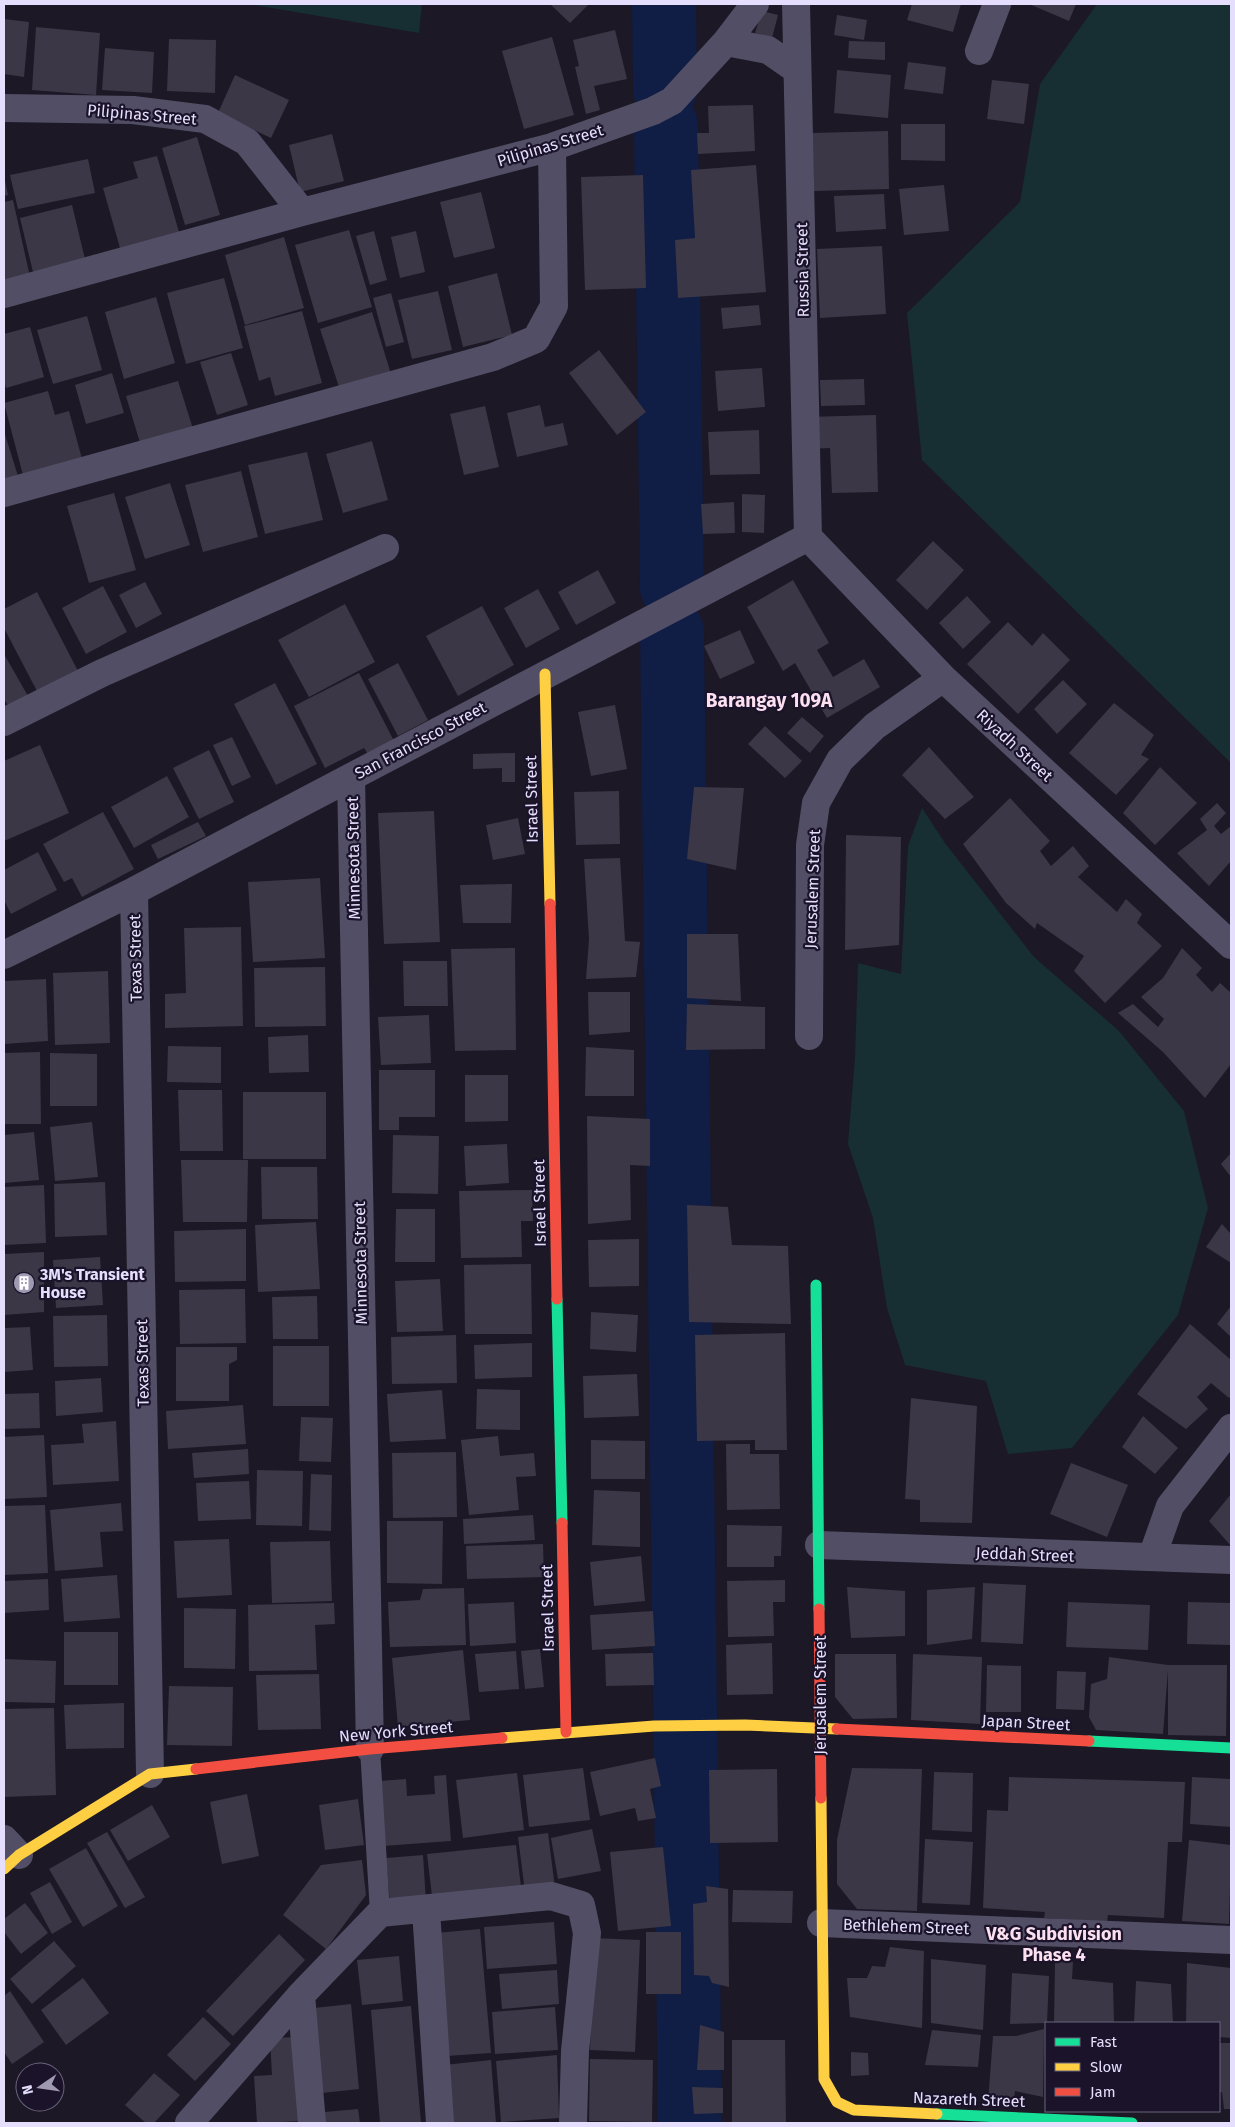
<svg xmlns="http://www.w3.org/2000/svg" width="1235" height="2127" viewBox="0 0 1235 2127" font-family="'Fira Sans',sans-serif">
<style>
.green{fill:#172e32}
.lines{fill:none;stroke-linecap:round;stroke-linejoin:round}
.river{stroke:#101d44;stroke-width:64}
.building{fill:#3b3746}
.lane{stroke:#524e65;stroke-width:20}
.street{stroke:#524e65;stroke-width:28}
.fast{stroke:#16e098;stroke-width:11}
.slow{stroke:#ffcf43;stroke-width:11}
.jam{stroke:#f24e42;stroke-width:11}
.labels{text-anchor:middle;stroke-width:4.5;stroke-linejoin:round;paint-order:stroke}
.street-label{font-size:16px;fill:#e5defd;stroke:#1a132a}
.poi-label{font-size:16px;font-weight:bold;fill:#e5defd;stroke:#1a132a;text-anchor:start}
.neighbourhood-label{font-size:18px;font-weight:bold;fill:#fde0ef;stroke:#1a132a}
.quarter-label{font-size:19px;font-weight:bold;fill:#fde0ef;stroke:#1a132a}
</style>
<rect width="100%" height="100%" fill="#1c1825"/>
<!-- green -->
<path class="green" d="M248 4H422L419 33Z
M1097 4H1231V763L922 460 907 313 1020 202 1040 84Z
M922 808 945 843 1034 957 1119 1031 1184 1111 1208 1208 1178 1315 1072 1448 1008 1454 986 1381 905 1365 887 1308 873 1218 848 1144 855 1057 858 963 901 974 908 846Z"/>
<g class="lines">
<!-- river -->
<path class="river" d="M664 4 665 90
M666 125 672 588
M672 631 690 2123"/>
</g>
<!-- building -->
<path class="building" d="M550 4H589L570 23Z
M912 4H961L953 32 907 20Z
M1029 4H1076L1069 21Z
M762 11 778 15 772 38 755 33Z
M837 15 867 20 864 40 834 35Z
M4 19 29 22 24 77 4 74Z
M36 27 100 33 96 95 32 90Z
M615 30 627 79 594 86 600 110 586 114 575 67 579 66 573 40Z
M552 37 574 115 524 129 502 51Z
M169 39 216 40 215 93 167 91Z
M849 41 885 42V60L848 58Z
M105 48 154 52 152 93 102 90Z
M908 62 946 67 943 94 904 89Z
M837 70 891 75 888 118 834 113Z
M235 75 289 100 271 138 218 113Z
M992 80 1029 84 1024 124 987 119Z
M753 105 755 151 698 154 697 133H709L708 106Z
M901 124H945V161L901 160Z
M888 131 889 189 814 191 812 133Z
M332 134 344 181 300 192 289 145Z
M197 137 220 215 185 225 162 148Z
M157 156 179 232 120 248 103 188 138 178 133 162Z
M88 159 95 193 18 209 10 175Z
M756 165 766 292 678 298 675 240 695 238 691 170Z
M643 175 646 288 585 290 581 177Z
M4 176 8 195 4 196Z
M944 185 949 231 904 235 899 189Z
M481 192 495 248 454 258 440 202Z
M884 194 886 229 836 232 834 196Z
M13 200 30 277 4 283V202Z
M72 205 85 259 33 272 20 218Z
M349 230 372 307 318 323 295 245Z
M374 231 387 280 370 285 356 236Z
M416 231 425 272 400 278 391 237Z
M284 237 304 308 245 325 225 255Z
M882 246 886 314 820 318 817 249Z
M497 273 512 335 463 347 448 286Z
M224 278 243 348 186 364 167 293Z
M438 291 452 350 412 359 398 300Z
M391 293 404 342 386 347 373 298Z
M156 297 175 363 124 379 105 312Z
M759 305 761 325 723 329 721 308Z
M302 311 322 383 275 396 270 377 259 381 244 326Z
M372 312 391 374 340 390 320 329Z
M87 316 102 370 53 384 37 330Z
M30 327 44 377 6 388 4 380V334Z
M599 350 646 412 617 435 569 373Z
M231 353 248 405 217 415 200 362Z
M762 368 765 407 718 411 715 371Z
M112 373 124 413 86 424 75 385Z
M864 379 865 405 821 406 820 380Z
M178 381 193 429 141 446 126 396Z
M48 391 55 415 69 411 82 459 23 475 4 403Z
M540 405 545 427 563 423 568 445 517 457 507 413Z
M485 406 499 467 464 475 450 414Z
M876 415 878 492 832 493 830 448 807 449V417Z
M759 430 760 474 710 475 708 432Z
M4 431 18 476 4 480Z
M372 441 388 500 343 513 326 454Z
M307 452 323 520 265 534 248 465Z
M241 471 258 537 203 552 185 485Z
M170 483 190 545 145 559 125 497Z
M114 493 136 570 89 583 67 506Z
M742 494 765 495 764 533 742 532Z
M734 502 735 533 703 534 701 504Z
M933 541 964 570 927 610 896 580Z
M598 570 616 603 576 625 558 592Z
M793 580 829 643 817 650 833 677 864 659 880 687 827 718 795 663 783 671 747 607Z
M145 582 162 614 136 628 119 595Z
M103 586 127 632 86 654 62 608Z
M538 589 560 629 526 648 504 608Z
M37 592 78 671 38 693 4 628V609Z
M967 596 991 622 963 649 939 623Z
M345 604 375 662 309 697 278 640Z
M482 606 514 665 458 696 426 636Z
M1008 622 1032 646 1043 633 1070 660 1018 714 967 664Z
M740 630 755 663 720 679 704 646Z
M4 654 28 696 9 707 4 699Z
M398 663 428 720 398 736 368 679Z
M359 673 394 741 368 754 364 748 325 768 294 706Z
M1063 680 1087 704 1057 734 1034 709Z
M275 683 317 764 276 785 234 704Z
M1114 703 1154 735 1141 755 1149 759 1116 795 1069 753Z
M615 705 627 769 591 776 578 712Z
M802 717 824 736 810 753 787 733Z
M765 726 802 761 785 778 748 744Z
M232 737 251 777 232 786 213 745Z
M40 745 69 813 4 841V761Z
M929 747 974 797 945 819 902 775Z
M209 750 234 802 199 819 173 768Z
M515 753V782H502V768L473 769V754Z
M1160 767 1197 803 1155 845 1123 813Z
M167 776 189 817 134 848 111 807Z
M694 787 744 788 736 870 687 859Z
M619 791 620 844 576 845 574 792Z
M1010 798 1050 841 1040 851 1051 866 1073 846 1089 866 1078 877 1117 912 1126 899 1142 914 1137 923 1162 946 1105 1003 1074 971 1084 956 1037 923 1035 929 1006 903 963 844Z
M1217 803 1226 813 1214 826 1221 834 1231 826V861L1209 886 1177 853 1207 830 1200 819Z
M434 811 440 942 384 944 378 813Z
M103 812 134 869 82 897 72 878 64 882 43 844Z
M518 818 525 854 493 860 486 825Z
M198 822 206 836 158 859 151 845Z
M846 835 901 837 899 945 845 950Z
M38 852 57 890 11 914 4 900V870Z
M620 858 625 941 640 942 636 977 586 979 589 939 584 859Z
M320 878 325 958 253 962 248 882Z
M512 884 511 923H463L460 885Z
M241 927 243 1026 165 1028V994L186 993 184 928Z
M687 934H738L741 1001 687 998Z
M515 948 516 1050 455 1051 451 949Z
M1182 948 1202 968 1196 975 1212 992 1220 983 1231 993V1064L1205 1098 1163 1052 1118 1013 1133 1004 1158 1027 1164 1019 1141 997 1163 978Z
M403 961H447L448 1006H404Z
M325 967 326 1026 255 1027 254 968Z
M108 971 110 1043 55 1045 53 973Z
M46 979 48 1041 4 1044V981Z
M588 992H630V1032L589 1035Z
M687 1004 765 1007V1049L686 1050Z
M429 1015 431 1063 381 1065 378 1017Z
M308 1035 309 1072 269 1073 268 1037Z
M168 1046 221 1047V1083L167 1082Z
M586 1047 634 1050V1096H585Z
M40 1052 41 1124H4V1053Z
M50 1053 97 1054V1106H50Z
M379 1070H435V1117H399V1130H379Z
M465 1075H508V1121L465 1122Z
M178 1090H222L223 1151H180Z
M243 1092H326V1159H243Z
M587 1116 650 1119V1166L630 1165 631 1220 588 1224Z
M92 1122 98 1177 55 1181 50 1127Z
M34 1132 39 1180 4 1183V1135Z
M393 1135 439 1136 438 1194 392 1193Z
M507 1144 509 1183 466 1186 464 1146Z
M1231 1153V1177L1221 1164Z
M181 1160H248L247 1222H183Z
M261 1167H317L318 1219H262Z
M105 1182 107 1235 55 1237 54 1184Z
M44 1185 46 1243 4 1245V1187Z
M532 1190 533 1221H521L522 1257 461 1258 459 1191Z
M687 1205 728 1207 732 1245 788 1246 791 1324 689 1322Z
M396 1209H435V1262H395Z
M316 1222 320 1289 258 1292 255 1225Z
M1222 1224 1230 1233 1231 1231V1263L1206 1247Z
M246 1229V1281L175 1282 174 1231Z
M639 1239V1286L589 1287 588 1240Z
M44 1252V1312L4 1315V1254Z
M100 1257 103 1305 56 1308 53 1260Z
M531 1264 532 1334H465L464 1265Z
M440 1279 443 1331 397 1332 395 1281Z
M245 1289 246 1343 180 1344 179 1290Z
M317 1296 318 1339H273L272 1297Z
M1231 1306V1337L1217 1324Z
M591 1312 638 1315 636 1352 590 1349Z
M107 1315 108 1366 54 1367 53 1316Z
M1190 1324 1231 1360V1395L1229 1398 1211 1383 1197 1397 1208 1409 1186 1429 1137 1394Z
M30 1327 33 1370 4 1372V1328Z
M785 1333 787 1450H755V1440L697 1441 695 1335Z
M456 1335 457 1383 392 1384 391 1337Z
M532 1343V1377L475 1379 474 1345Z
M273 1346H329V1406H273Z
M176 1347H237V1360L229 1364V1401H176Z
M637 1374 639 1416 584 1418 583 1376Z
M101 1378 103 1412 56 1416 55 1381Z
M477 1389 520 1390V1430L476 1429Z
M442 1390 446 1439 390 1442 387 1394Z
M39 1393 40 1428 4 1429V1394Z
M911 1398 977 1406 972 1523 920 1522V1500L905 1499Z
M243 1405 246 1444 168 1449 166 1411Z
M1143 1416 1178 1448 1155 1474 1122 1447Z
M301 1417 333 1418 331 1462 299 1461Z
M116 1421 119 1481 53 1485 51 1445 84 1443 82 1424Z
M44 1435 47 1497 4 1499V1437Z
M498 1436 500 1456 534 1453 536 1476 516 1477 519 1510 469 1515 461 1440Z
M591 1440 645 1441V1479H591Z
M726 1444H750V1454H779L780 1509 727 1510Z
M248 1449 249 1474 194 1478 192 1453Z
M456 1452 457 1517 393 1518 392 1453Z
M1071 1463 1128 1485 1107 1537 1050 1514Z
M257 1470 303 1471 302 1526 256 1525Z
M311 1474 332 1475 331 1531 309 1530Z
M249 1481 251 1519 198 1521 196 1483Z
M594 1490 640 1492V1547L592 1545Z
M1231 1494V1546L1209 1521Z
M121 1503 123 1531 100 1532 103 1567 55 1571 50 1510Z
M45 1505 48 1573 4 1575V1506Z
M533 1515 535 1540 464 1544 463 1519Z
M387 1521H443L442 1584 387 1583Z
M727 1525 782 1526 781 1556H774V1567H727Z
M229 1539 232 1595 177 1598 174 1541Z
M330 1541 332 1601 272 1603 270 1542Z
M543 1544 544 1577 467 1579 466 1546Z
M641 1556 645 1601 594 1606 590 1562Z
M117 1575 120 1618 64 1622 61 1579Z
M48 1579 49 1610 4 1613V1581Z
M785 1580V1602H773L774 1636 728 1637 727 1581Z
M983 1583 1026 1585 1023 1644 981 1642Z
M847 1587 905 1591V1636L851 1638Z
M975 1587 972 1639 927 1645V1590Z
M464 1588 466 1645 390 1647 388 1602 420 1600 423 1589Z
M514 1602 516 1643 470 1646 468 1604Z
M1068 1602 1150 1605 1148 1650 1066 1647Z
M1188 1602 1231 1603V1645L1187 1644Z
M334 1603 335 1624 315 1625 317 1670 249 1671 248 1605Z
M184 1608 236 1609 235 1669 184 1668Z
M653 1611 655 1646 592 1650 590 1615Z
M64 1632H118V1685H64Z
M772 1643 773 1694 727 1695 726 1645Z
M540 1649 544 1687 525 1689 521 1651Z
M463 1650 470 1720 398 1727 392 1658Z
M516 1651 519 1689 479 1692 475 1654Z
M653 1653 654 1685 606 1686 605 1654Z
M835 1654H896L897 1718 853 1719 835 1697Z
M913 1654 982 1657 980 1724 911 1720Z
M1109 1657 1168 1665H1227L1226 1736 1168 1735V1670L1163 1734 1096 1730 1089 1717 1091 1684 1107 1679Z
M4 1659 56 1661 55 1703 4 1702Z
M987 1665 1021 1666V1712H986Z
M1057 1671 1086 1672 1084 1710 1056 1709Z
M319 1674 321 1729 258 1730 256 1675Z
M169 1686 233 1687 232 1746 167 1745Z
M124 1703V1748L66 1749 64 1705Z
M54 1708 56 1795 4 1797V1709Z
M655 1758 661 1786 650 1789 656 1818 638 1821 635 1808 600 1816 590 1772Z
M583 1768 590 1820 529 1827 523 1775Z
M852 1768 922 1769 917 1911 857 1909 837 1884V1840Z
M777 1769 778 1842 710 1843 709 1770Z
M934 1772 973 1773 972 1832 932 1830Z
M517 1773 524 1830 463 1838 456 1780Z
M446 1775 451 1841 383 1846 379 1781 406 1779 407 1796 435 1794 434 1776Z
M1009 1777 1185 1782 1182 1842H1168L1164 1918 1108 1915 1107 1922 1044 1918 1045 1912 983 1908 987 1810 1008 1811Z
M1192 1777 1231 1779V1827L1190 1824Z
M247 1794 259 1856 222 1864 210 1802Z
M358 1799 364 1845 325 1850 319 1805Z
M152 1805 170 1837 128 1861 110 1830Z
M592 1829 601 1871 558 1879 551 1838Z
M107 1832 145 1897 125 1908 87 1843Z
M548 1833 555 1888 525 1892 518 1837Z
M925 1839 973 1842 970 1905 922 1903Z
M1189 1840 1231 1845 1229 1924 1182 1921Z
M516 1845 521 1887 432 1896 427 1854Z
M663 1847 671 1926 618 1931 610 1852Z
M86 1848 118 1906 83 1927 49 1869Z
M423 1855 426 1902 390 1904 386 1858Z
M362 1860 366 1895 326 1949 283 1915 321 1865Z
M50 1882 72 1922 52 1934 30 1893Z
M706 1886 728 1889 729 1987 712 1983 709 1976 694 1975 693 1904 707 1902Z
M733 1890 793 1891 792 1923 732 1922Z
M25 1903 48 1933 21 1954 4 1932V1919Z
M554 1922 557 1964 487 1969 484 1927Z
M480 1929 491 2053 446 2056 436 1933Z
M646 1932H681V1994H646Z
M279 1934 305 1960 233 2036 206 2011Z
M594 1938 640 1940 635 2052 590 2050Z
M54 1941 76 1966 32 2004 10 1979Z
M890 1947 924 1951 922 2028 850 2017 847 1978H867L872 1966 885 1967Z
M399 1956 403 2001 362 2005 357 1960Z
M931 1959 986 1965 983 2030 931 2023Z
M1055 1961 1073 1962 1072 1979 1113 1983 1114 2023H1054Z
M1187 1963 1231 1968V2038L1219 2037V2023H1186Z
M557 1970 559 2004 502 2009 499 1974Z
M1012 1973 1049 1976 1047 2023 1010 2024Z
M83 1978 109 2013 66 2045 41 2010Z
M1136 1981 1171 1984 1173 2023H1134Z
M10 1991 44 2042 12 2064 4 2052V1996Z
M351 2004 359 2089 322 2093 314 2008Z
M411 2006 421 2123H380L371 2010Z
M555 2007 558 2050 495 2054 492 2012Z
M203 2017 231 2044 195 2081 167 2055Z
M700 2025 724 2032V2070H697Z
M1044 2029 1043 2097 1015 2091 1013 2107 988 2102 993 2036H1016Z
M932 2030 981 2035 978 2067 925 2065Z
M297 2037 302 2121 257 2123 254 2076 272 2075 270 2038Z
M732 2040H785L786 2123H732Z
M1219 2043H1231V2109H1224L1222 2092H1219Z
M851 2052 868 2053 869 2075 851 2076Z
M557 2055 559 2118 501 2122 496 2061Z
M590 2059 653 2060 652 2122 589 2121Z
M491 2060 496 2123H449L444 2065Z
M154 2073 180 2095 154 2123H146L125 2105Z
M692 2087 723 2088V2113L694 2114Z
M358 2109 360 2123H315L314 2113Z"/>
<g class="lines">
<!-- lane -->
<path class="lane" d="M370 1749 380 1913"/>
<!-- street -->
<path class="street" d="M796 4 808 537
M726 42 768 50 797 70
M979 51 997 4
M4 108 133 110 205 119 247 142 302 212
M4 294 302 212 552 147 653 111 672 101 726 42 755 4
M4 493 493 357 536 339 554 306 552 147
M808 537 943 678 1231 945
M4 722 102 673 385 548
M351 777 370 1749
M134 891 150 1774
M4 955 134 891 808 537
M809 1036 810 845 816 803 840 760 875 726 943 678
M819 1545 1231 1560
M1152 1557 1170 1506 1231 1428
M4 1839 19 1855
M426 1910 440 2123
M821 1923 1231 1940
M301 1995 312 2123
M189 2123 301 1995 380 1913 551 1896 581 1905 587 1933 575 2051 573 2123"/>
<!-- fast -->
<path class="fast" d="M816 1285 819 1609
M557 1299 562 1523
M1089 1741 1231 1748
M937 2114 1132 2123"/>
<!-- slow -->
<path class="slow" d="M545 674 550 904
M502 1738 654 1726 745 1725 837 1729
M821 1798 824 2079 837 2102 854 2110 937 2114
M4 1869 19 1855 150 1774 196 1769"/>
<!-- jam -->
<path class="jam" d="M550 904 557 1299
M562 1523 566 1732
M819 1609 821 1798
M837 1729 1089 1741
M196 1769 370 1749 502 1738"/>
</g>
<!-- icons -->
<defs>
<g id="building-disc" transform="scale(1.125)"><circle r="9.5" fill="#9f99b1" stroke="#1a132a"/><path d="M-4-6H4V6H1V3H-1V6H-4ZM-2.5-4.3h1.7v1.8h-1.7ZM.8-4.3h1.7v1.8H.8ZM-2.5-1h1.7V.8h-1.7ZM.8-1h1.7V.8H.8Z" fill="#fff"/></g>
</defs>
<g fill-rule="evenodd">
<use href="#building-disc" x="24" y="1283"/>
</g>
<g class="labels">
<!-- street labels -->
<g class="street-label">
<text transform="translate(142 114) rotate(5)" y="6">Pilipinas Street</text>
<text transform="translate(550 145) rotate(-17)" y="6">Pilipinas Street</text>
<text transform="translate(802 270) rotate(-91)" y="6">Russia Street</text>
<text transform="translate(420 740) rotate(-28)" y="6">San Francisco Street</text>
<text transform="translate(1015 745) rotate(43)" y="6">Riyadh Street</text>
<text transform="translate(531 799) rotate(-91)" y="6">Israel Street</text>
<text transform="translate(353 858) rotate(-91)" y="6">Minnesota Street</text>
<text transform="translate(812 889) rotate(-88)" y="6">Jerusalem Street</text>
<text transform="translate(135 958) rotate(-91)" y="6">Texas Street</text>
<text transform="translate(539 1203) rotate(-91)" y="6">Israel Street</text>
<text transform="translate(360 1263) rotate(-91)" y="6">Minnesota Street</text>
<text transform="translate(142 1363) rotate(-91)" y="6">Texas Street</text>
<text transform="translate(1025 1554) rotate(2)" y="6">Jeddah Street</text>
<text transform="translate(547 1608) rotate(-91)" y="6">Israel Street</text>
<text transform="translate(820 1695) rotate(-90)" y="6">Jerusalem Street</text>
<text transform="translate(1026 1722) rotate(3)" y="6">Japan Street</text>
<text transform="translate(396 1731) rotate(-5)" y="6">New York Street</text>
<text transform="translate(906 1926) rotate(2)" y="6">Bethlehem Street</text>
<text transform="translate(969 2099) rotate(2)" y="6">Nazareth Street</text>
</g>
<!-- poi labels -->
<g class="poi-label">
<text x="40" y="1280">3M's Transient<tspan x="40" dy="18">House</tspan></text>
</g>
<!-- neighbourhood labels -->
<g class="neighbourhood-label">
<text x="1054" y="1940">V&amp;G Subdivision<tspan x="1054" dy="21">Phase 4</tspan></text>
</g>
<!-- quarter labels -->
<g class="quarter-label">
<text x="769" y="707">Barangay 109A</text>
</g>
</g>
<!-- border -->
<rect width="1235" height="2127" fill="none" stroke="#e5defd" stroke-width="10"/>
<!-- legend -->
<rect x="1045" y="2022" width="175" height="90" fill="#1a132a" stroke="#6b647e"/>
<rect x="1055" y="2038" width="25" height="8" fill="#16e098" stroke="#6b647e"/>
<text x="1090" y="2047" font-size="15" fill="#e5defd">Fast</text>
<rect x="1055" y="2063" width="25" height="8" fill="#ffcf43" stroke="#6b647e"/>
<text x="1090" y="2072" font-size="15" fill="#e5defd">Slow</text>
<rect x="1055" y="2088" width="25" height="8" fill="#f24e42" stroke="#6b647e"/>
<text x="1090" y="2097" font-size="15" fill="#e5defd">Jam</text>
<!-- north arrow -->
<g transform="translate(40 2087) rotate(257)"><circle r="24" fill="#1a132a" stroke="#6b647e"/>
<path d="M0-4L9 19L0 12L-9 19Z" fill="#9f99b1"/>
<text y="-8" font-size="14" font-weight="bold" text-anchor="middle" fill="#e5defd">N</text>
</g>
</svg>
